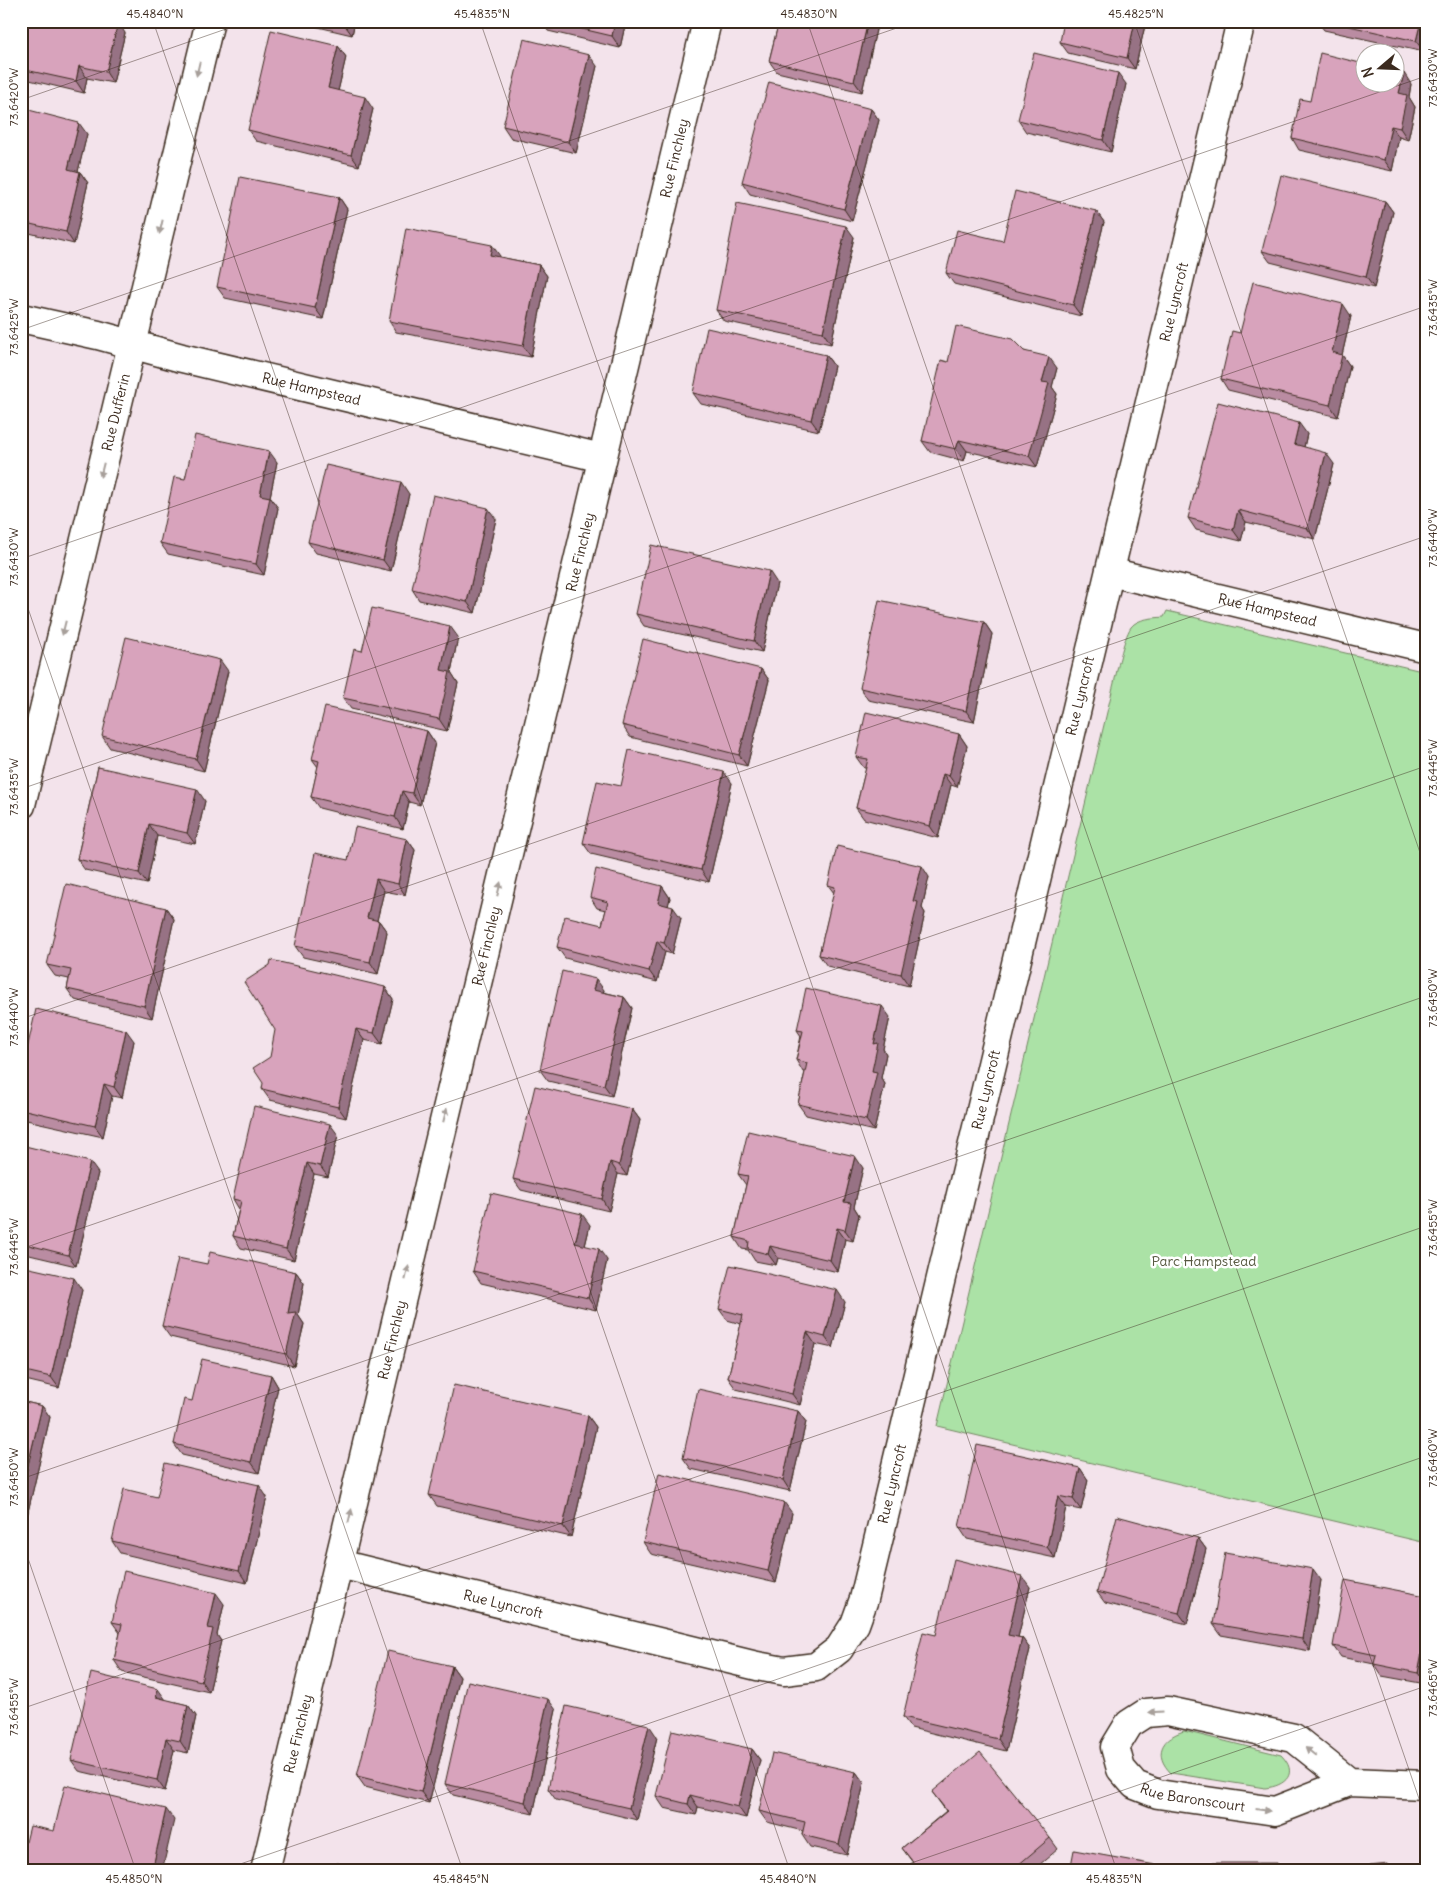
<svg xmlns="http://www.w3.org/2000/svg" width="1447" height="1892" viewBox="0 0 1447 1892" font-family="Delius,sans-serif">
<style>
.green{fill:#abe2a6;stroke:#738662}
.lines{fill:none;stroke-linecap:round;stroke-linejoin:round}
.minor-casing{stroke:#3b2a1e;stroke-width:31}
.minor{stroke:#fff;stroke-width:28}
.wall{fill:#ba8ca2;stroke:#3b2a1e}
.shaded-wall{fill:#977284;stroke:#3b2a1e}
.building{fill:#d8a3bc;stroke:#3b2a1e}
.oneway{fill:#a79f9a}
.ticks{fill:none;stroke:#3b2a1e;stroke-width:1;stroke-opacity:0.45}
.labels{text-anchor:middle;stroke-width:5;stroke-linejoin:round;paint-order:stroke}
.street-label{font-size:14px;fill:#3b2a1e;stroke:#fff}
.park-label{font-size:14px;fill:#575840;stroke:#fff}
.neatline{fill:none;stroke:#3b2a1e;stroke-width:2}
.ticks-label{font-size:12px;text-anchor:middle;fill:#3b2a1e}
</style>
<rect width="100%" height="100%" fill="#f3e3eb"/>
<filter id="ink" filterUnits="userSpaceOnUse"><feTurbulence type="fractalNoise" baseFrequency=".02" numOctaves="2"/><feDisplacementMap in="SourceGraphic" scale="10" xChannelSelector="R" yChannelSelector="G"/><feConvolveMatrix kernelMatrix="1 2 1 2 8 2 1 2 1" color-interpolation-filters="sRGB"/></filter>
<g filter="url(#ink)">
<!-- green -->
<path class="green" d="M1167 611 1426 672V1543L937 1426 1113 687C1117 672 1123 639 1131 627 1138 618 1154 618 1164 617Z
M1184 1731 1281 1755C1299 1773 1286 1786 1265 1788L1171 1773C1153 1755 1161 1738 1184 1731Z"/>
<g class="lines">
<!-- minor casing -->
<g class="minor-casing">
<g id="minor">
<path id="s1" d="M21 318 98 335 182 358 602 458"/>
<path id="s2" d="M1110 572 1426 648"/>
<path id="s3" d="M21 805 210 21"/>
<path id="s4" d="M339 1564 757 1666 784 1671 816 1667 839 1649 855 1624 864 1599 888 1500 1241 21"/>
<path id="s5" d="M1349 1782 1294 1738 1168 1711 1146 1713 1129 1724 1115 1747 1121 1769 1135 1785 1158 1794 1275 1811 1349 1782 1426 1785"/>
<path id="s6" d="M265 1871 707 21"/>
</g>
</g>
<!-- minor -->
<use href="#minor" class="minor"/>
</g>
<!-- wall -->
<path class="wall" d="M21 21 125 33 113 83 87 78 84 93 21 78Z
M293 21H355L352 35Z
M542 21H626L620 48 548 31Z
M779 21H878L862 92 777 72 769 61Z
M1146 21 1135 69 1068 53 1060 42Z
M1317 21H1426V45L1424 52 1324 30Z
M338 46 346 57 338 91 373 109 359 166 256 141 248 130Z
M597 66 576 153 511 138 503 126Z
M1126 84 1111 152 1026 132 1018 120Z
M1411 84 1409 97 1415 107 1408 140 1399 137 1392 171 1299 150 1292 138 1310 101Z
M21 108 87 134 78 171 80 172 88 183 74 244 21 231Z
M871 109 879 120 852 221 750 194 742 182Z
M339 197 347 209 323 319 225 298 217 287Z
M1385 201 1393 212 1374 288 1270 262 1262 251Z
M1096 211 1104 222 1081 316 954 284 946 273 1003 241Z
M854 237 831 344 724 321 716 310Z
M500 256 499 257 539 265 547 276 531 357 396 332 389 321Z
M1351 316 1342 355 1350 366 1338 417 1228 390 1221 379 1240 333Z
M1024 351 1057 368 1052 387 1057 394 1037 467 967 451 964 461 930 452 922 441 948 362Z
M826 355 834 366 819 431 701 404 693 393Z
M1307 434 1304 447 1334 464 1315 539 1246 522 1241 541 1196 530 1188 518Z
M277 462 270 497 278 508 264 575 168 554 160 543 185 479Z
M409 494 391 571 316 553 308 542Z
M496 519 475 613 419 600 412 589Z
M777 583 762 652 644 626 636 614Z
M984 622 992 634 974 722 868 700 860 688Z
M458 637 451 672 458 683 447 731 351 709 343 698 362 651Z
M761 669 769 680 747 766 630 737 622 725Z
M228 671 204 771 110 748 102 736Z
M427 731 435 743 420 805 409 802 403 829 319 808 311 797 318 767 312 759Z
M959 734 967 746 957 787 951 785 938 838 864 819 856 808 866 768H864L856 757Z
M98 767 205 801 195 844 157 836 147 884 85 870 77 859Z
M732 783 709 882 591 854 583 843Z
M407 839 415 850 405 895 384 891 377 920 379 921 387 932 378 974 303 957 295 946 348 860Z
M929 877 922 908 925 913 909 986 827 966 819 955 834 893 828 885Z
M662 886 670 898 668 905 681 918 672 954 665 952 657 982 565 958 557 947 602 925 606 910 597 908 590 897Z
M166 908 174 919 152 1018 75 1000 67 989 69 979 55 976 47 965Z
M385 987 393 999 382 1044 364 1040 346 1118 270 1100 262 1089Z
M604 990 603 992 624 997 632 1008 612 1096 548 1081 540 1070Z
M890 1017 883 1049 886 1054 881 1078 885 1084 874 1131 806 1115 798 1104 805 1072H803L796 1060 801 1036 797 1030Z
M134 1041 122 1098 112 1096 103 1137 22 1119 21 1118V1076Z
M632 1109 640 1120 627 1176 618 1174 609 1211 521 1190 513 1179Z
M338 1135 328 1177 314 1174 294 1260 241 1248 233 1236 239 1209 233 1199Z
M21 1145 98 1173 76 1266 21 1253Z
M863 1168 854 1207 859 1215 853 1241 845 1239 838 1272 778 1258 776 1265 755 1261 748 1250 742 1249 734 1237 746 1185 738 1174Z
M590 1225 585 1246 607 1260 596 1310 481 1283 473 1271Z
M207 1264 296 1272 304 1283 298 1315 304 1324 294 1366 170 1337 162 1326Z
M21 1266 82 1290 59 1388 21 1379Z
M845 1302 833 1348 815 1344 800 1405 736 1389 728 1378 741 1324 727 1320 719 1309Z
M271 1375 278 1387 259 1473 182 1455 174 1444 192 1401Z
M21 1401 42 1406 50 1417 27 1516 21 1514Z
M798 1411 806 1422 790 1491 691 1469 683 1458Z
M588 1416 596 1427 571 1537 437 1506 429 1495Z
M1080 1468 1088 1480 1081 1510 1066 1507 1055 1558 967 1539 959 1527Z
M157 1497H267L247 1583 120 1553 112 1541Z
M792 1513 776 1583 651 1554 643 1542Z
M1198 1538 1206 1549 1187 1624 1105 1603 1097 1592Z
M1321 1580 1310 1651 1221 1635 1213 1624Z
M1030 1587 1018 1637 1022 1638 1030 1649 1006 1751 911 1728 903 1717 936 1635Z
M1426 1596V1684L1382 1676 1374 1664 1341 1657 1333 1646Z
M224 1604 217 1635 221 1641 209 1692 122 1672 114 1660 120 1633 112 1622Z
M452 1666 460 1677 429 1803 365 1787 357 1776Z
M166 1700 188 1705 196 1716 188 1753 174 1750 165 1791 79 1771 71 1760Z
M556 1710 533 1814 453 1795 445 1784Z
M657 1737 637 1820 556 1800 548 1789Z
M752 1749 760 1760 746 1818 698 1807 696 1815 664 1808 656 1796Z
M856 1772 864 1783 847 1855 810 1847 802 1835 803 1831 767 1822 759 1811Z
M932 1792 1050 1838 1058 1849 1032 1871H919L902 1848 946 1811Z"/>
<!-- shaded-wall -->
<path class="shaded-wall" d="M344 21H355L352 35 344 24Z
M615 21H626L620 48 612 36Z
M868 21H878L862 92 854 81Z
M1135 21H1146L1135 69 1127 58Z
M1421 21H1426V45L1424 52 1416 41Z
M118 22 125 33 113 83 106 72Z
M338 46 346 57 336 100 328 88Z
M589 55 597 66 576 153 568 142Z
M79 66 87 78 84 93 76 81Z
M1118 73 1126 84 1111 152 1103 140Z
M1404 73 1411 84 1409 97 1415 107 1408 140 1400 128 1399 93Z
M365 97 373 109 359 166 351 155Z
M871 109 879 120 852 221 844 209Z
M79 123 87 134 76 180 68 169Z
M1391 126 1399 137 1392 171 1384 160Z
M80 172 88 183 74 244 66 232Z
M339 197 347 209 323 319 315 308Z
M1385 201 1393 212 1374 288 1366 277Z
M1096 211 1104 222 1081 316 1073 305Z
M846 226 854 237 831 344 823 332Z
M492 245 500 256 498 267 490 255Z
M539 265 547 276 531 357 523 346Z
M1343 304 1351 316 1342 355 1350 366 1338 417 1330 405 1332 352Z
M826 355 834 366 819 431 811 420Z
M1049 357 1057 368 1052 387 1057 394 1037 467 1029 456 1042 382Z
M21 394 27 403 21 429Z
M1299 423 1307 434 1302 456 1294 444Z
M959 440 967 451 964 461 956 449Z
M269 451 277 462 270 497 278 508 264 575 256 564 260 495Z
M1326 453 1334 464 1315 539 1307 528Z
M401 482 409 494 391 571 383 560Z
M488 508 496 519 475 613 467 602Z
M1238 510 1246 522 1241 541 1233 530Z
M769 571 777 583 762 652 754 641Z
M984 622 992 634 974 722 966 711Z
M450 626 458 637 451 672 458 683 447 731 439 719 441 670Z
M220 660 228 671 204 771 196 759Z
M761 669 769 680 747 766 739 755Z
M427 731 435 743 420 805 412 793Z
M959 734 967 746 957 787 949 776Z
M724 772 732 783 709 882 701 870Z
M943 774 951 785 938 838 930 826Z
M197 789 205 801 195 844 187 833Z
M402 791 409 802 403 829 395 817Z
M149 824 157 836 147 884 139 873Z
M407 839 415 850 405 895 398 884Z
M922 866 929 877 922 908 925 913 909 986 901 974 913 901Z
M376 879 384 891 375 929 367 918Z
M662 886 670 898 666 914 658 903Z
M673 907 681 918 672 954 664 943Z
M166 908 174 919 152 1018 144 1006Z
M379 921 387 932 378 974 370 962Z
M657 941 665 952 657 982 649 971Z
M596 979 604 990 601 1001 593 990Z
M385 987 393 999 382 1044 374 1033Z
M624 997 632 1008 612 1096 604 1085Z
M882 1006 890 1017 883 1049 886 1054 881 1078 885 1084 874 1131 866 1120 872 1071 874 1044Z
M356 1029 364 1040 346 1118 338 1107Z
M126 1030 134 1041 122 1098 114 1087Z
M104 1084 112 1096 103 1137 95 1126Z
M632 1109 640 1120 627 1176 619 1165Z
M330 1124 338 1135 328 1177 320 1166Z
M855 1156 863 1168 854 1207 859 1215 853 1241 845 1230 844 1202Z
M90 1162 98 1173 76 1266 68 1255Z
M610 1162 618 1174 609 1211 602 1199Z
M307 1163 314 1174 294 1260 286 1249Z
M582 1214 590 1225 583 1254 575 1243Z
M837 1228 845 1239 838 1272 830 1260Z
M770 1246 778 1258 776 1265 768 1254Z
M599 1249 607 1260 596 1310 588 1298Z
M296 1272 304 1283 298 1315 304 1324 294 1366 286 1354 288 1313Z
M74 1278 82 1290 59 1388 51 1377Z
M837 1290 845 1302 833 1348 825 1337Z
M807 1332 815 1344 800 1405 792 1394Z
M271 1375 278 1387 259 1473 251 1462Z
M42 1406 50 1417 27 1516 21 1508V1494Z
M798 1411 806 1422 790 1491 783 1480Z
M588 1416 596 1427 571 1537 563 1526Z
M1080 1468 1088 1480 1081 1510 1073 1499Z
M259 1485 267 1497 247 1583 239 1571Z
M1058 1496 1066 1507 1055 1558 1047 1547Z
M784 1502 792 1513 776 1583 768 1571Z
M1198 1538 1206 1549 1187 1624 1179 1613Z
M1313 1569 1321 1580 1310 1651 1302 1639Z
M1022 1576 1030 1587 1016 1646 1008 1635Z
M216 1593 224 1604 217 1635 221 1641 209 1692 201 1681 208 1628Z
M1426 1631V1684L1418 1673Z
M1022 1638 1030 1649 1006 1751 998 1739Z
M452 1666 460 1677 429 1803 421 1792Z
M158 1689 166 1700 156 1697Z
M548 1699 556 1710 533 1814 525 1802Z
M188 1705 196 1716 188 1753 180 1741Z
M649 1725 657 1737 637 1820 629 1808Z
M166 1738 174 1750 165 1791 157 1780Z
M752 1749 760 1760 746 1818 738 1807Z
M856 1772 864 1783 847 1855 839 1844Z
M690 1795 698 1807 696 1815 688 1804Z
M166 1809 174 1820 162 1871H152Z
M1277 1863 1282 1871H1277Z
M1388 1864 1393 1871H1389Z"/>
<!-- building -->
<path class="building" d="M21 21 118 22 106 72 79 66 76 81 21 69Z
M334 21H344V24Z
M548 21H615L612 36Z
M779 21H868L854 81 769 61Z
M1064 21H1135L1127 58 1060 42Z
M1327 21H1421L1416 41Z
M271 30 338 46 328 88 365 97 351 155 248 130Z
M524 39 589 55 568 142 503 126Z
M1034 53 1118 73 1103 140 1018 120Z
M1320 53 1364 64V82H1394V71L1404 73 1399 93 1407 95 1400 128 1391 126 1384 160 1292 138 1300 99 1310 101Z
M769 82 871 109 844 209 742 182Z
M21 108 79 123 68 169 80 172 66 232 21 222Z
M1281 175 1385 201 1366 277 1262 251Z
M240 177 339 197 315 308 217 287Z
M1015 191 1096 211 1073 305 946 273 957 230 1003 241Z
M737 203 846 226 823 332 716 310Z
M406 228 492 245 490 255 539 265 523 346 389 321Z
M1253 282 1343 304 1332 352 1342 355 1330 405 1221 379 1232 331 1240 333Z
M956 326 1012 339 1024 351 1049 357 1042 382 1049 383 1029 456 959 440 956 449 922 441 941 360 948 362Z
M707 328 826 355 811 420 693 393Z
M1218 402 1299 423 1294 444 1326 453 1307 528 1238 510 1233 530 1188 518Z
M195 435 269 451 260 495 270 497 256 564 160 543 174 477 185 479Z
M326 465 401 482 383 560 308 542Z
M433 495 488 508 467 602 412 589Z
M651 545 769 571 754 641 636 614Z
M879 600 984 622 966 711 860 688Z
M372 608 450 626 441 670 450 672 439 719 343 698 354 649 362 651Z
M126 637 220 660 196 759 102 736Z
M643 639 761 669 739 755 622 725Z
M325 707 427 731 412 793 402 791 395 817 311 797 319 761 312 759Z
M866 712 959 734 949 776 943 774 930 826 856 808 868 759 856 757Z
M629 750 724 772 701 870 583 843 597 781 621 786Z
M98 767 197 789 187 833 149 824 139 873 77 859Z
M355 827 407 839 398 884 376 879 367 918 379 921 370 962 295 946 315 853 348 860Z
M837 846 922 866 913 901 918 902 901 974 819 955 835 887 828 885Z
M596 869 662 886 658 903 673 907 664 943 657 941 649 971 557 947 565 916 602 925 608 902 590 897Z
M66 884 166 908 144 1006 67 989 71 970 47 965Z
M271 960 385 987 374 1033 356 1029 338 1107 262 1089 263 1083 253 1068 270 1057 275 1030 244 982 270 965Z
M562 971 596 979 593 990 624 997 604 1085 540 1070Z
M806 988 882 1006 874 1044 878 1043 872 1071 877 1072 866 1120 798 1104 807 1063 796 1060 803 1031 797 1030Z
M36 1009 126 1030 114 1087 104 1084 95 1126 21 1109V1076Z
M535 1086 632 1109 619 1165 610 1162 602 1199 513 1179Z
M254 1106 330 1124 320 1166 307 1163 286 1249 233 1236 241 1201 233 1199Z
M748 1131 855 1156 844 1202 851 1203 845 1230 837 1228 830 1260 770 1246 768 1254 748 1249 749 1241 734 1237 748 1176 738 1174Z
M21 1145 90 1162 68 1255 21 1243Z
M491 1193 582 1214 575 1243 599 1249 588 1298 473 1271Z
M210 1252 296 1272 288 1313 296 1312 286 1354 162 1326 178 1258 207 1264Z
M730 1265 837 1290 825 1337 807 1332 792 1394 728 1378 743 1315 719 1309Z
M21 1266 74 1278 51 1377 21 1370Z
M202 1359 271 1375 251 1462 174 1444 184 1399 192 1401Z
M454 1385 588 1416 563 1526 429 1495Z
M698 1389 798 1411 783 1480 683 1458Z
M21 1401 42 1406 21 1494Z
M977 1445 1080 1468 1073 1499 1058 1496 1047 1547 959 1527Z
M165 1463 259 1485 239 1571 112 1541 124 1489 157 1497Z
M659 1473 784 1502 768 1571 643 1542Z
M1117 1516 1198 1538 1179 1613 1097 1592Z
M1225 1553 1313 1569 1302 1639 1213 1624Z
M954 1559 1022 1576 1008 1635 1022 1638 998 1739 903 1717 923 1632 936 1635Z
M124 1571 216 1593 208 1628 213 1629 201 1681 114 1660 122 1624 112 1622Z
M1345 1580 1426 1596V1631L1418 1673 1374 1664 1376 1655 1333 1646Z
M388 1651 452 1666 421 1792 357 1776Z
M91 1673 158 1689 156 1697 188 1705 180 1741 166 1738 157 1780 71 1760Z
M468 1681 548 1699 525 1802 445 1784Z
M566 1706 649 1725 629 1808 548 1789Z
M672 1730 752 1749 738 1807 690 1795 688 1804 656 1796Z
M980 1752 1050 1838 1011 1871H920L902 1848 947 1811 932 1792Z
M772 1753 856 1772 839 1844 802 1835 805 1822 759 1811Z
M65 1785 166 1809 152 1871H21V1841L26 1842 30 1826 54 1831Z
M1074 1850 1161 1866V1871H1070Z
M337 1863 376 1871H335Z
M1203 1863H1277V1871H1203Z
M1426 1863V1871H1412L1411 1868Z
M1388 1864 1389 1871H1322Z
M431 1865 461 1871H430Z"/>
<!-- one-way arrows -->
<defs><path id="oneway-solid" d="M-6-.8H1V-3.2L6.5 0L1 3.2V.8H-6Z" transform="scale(1.25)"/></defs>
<g class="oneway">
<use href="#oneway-solid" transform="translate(198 69) rotate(103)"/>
<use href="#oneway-solid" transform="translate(161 227) rotate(103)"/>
<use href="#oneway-solid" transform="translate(102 470) rotate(104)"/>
<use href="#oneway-solid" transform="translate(64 628) rotate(104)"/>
<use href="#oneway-solid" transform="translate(499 889) rotate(-76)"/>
<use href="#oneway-solid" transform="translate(445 1115) rotate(-76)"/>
<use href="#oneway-solid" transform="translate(407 1273) rotate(-77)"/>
<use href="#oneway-solid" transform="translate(350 1516) rotate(-77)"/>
<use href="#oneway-solid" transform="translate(1156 1712) rotate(176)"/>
<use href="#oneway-solid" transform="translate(1311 1752) rotate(-141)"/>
<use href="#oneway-solid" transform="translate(1263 1810) rotate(8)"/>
</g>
</g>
<!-- ticks -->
<path class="ticks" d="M153 21 790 1871M480 21 1117 1871M807 21 1426 1819M1134 21 1426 870M21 100 249 21M21 330 917 21M21 559 1426 76M21 588 463 1871M21 789 1426 306M21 1019 1426 536M21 1249 1426 766M21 1479 1426 996M21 1538 136 1871M21 1709 1426 1226M220 1871 1426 1456M888 1871 1426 1686"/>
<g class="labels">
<!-- street labels -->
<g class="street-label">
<text dy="5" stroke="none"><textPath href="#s6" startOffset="1761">Rue Finchley</textPath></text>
<text dy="5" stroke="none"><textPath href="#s4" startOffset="1909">Rue Lyncroft</textPath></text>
<text dy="5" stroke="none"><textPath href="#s1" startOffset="299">Rue Hampstead</textPath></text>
<text dy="5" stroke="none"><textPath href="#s3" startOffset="404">Rue Dufferin</textPath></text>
<text dy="5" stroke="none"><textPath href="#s6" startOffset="1356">Rue Finchley</textPath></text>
<text dy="5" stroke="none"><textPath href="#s2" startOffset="162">Rue Hampstead</textPath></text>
<text dy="5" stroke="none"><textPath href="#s4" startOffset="1504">Rue Lyncroft</textPath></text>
<text dy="5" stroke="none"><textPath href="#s6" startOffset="951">Rue Finchley</textPath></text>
<text dy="5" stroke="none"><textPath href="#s4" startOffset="1099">Rue Lyncroft</textPath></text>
<text dy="5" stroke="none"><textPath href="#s6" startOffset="546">Rue Finchley</textPath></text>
<text dy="5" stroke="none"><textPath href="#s4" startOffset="694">Rue Lyncroft</textPath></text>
<text dy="5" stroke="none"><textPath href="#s4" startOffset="169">Rue Lyncroft</textPath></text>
<text dy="5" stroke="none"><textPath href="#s6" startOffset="141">Rue Finchley</textPath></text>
<text dy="5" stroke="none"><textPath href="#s5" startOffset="372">Rue Baronscourt</textPath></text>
</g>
<!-- park labels -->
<g class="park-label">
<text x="1204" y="1266">Parc Hampstead</text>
</g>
</g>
<!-- margin -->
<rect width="1447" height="1892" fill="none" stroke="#fff" stroke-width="55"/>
<!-- north arrow -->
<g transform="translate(1380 68) rotate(251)"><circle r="24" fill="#ffffff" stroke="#b1aaa5"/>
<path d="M0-4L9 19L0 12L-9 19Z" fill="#3b2a1e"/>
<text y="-8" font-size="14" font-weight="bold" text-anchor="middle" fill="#3b2a1e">N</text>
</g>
<rect x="28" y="28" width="1392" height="1836" class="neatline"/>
<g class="ticks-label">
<text x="155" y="18">45.4840°N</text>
<text x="482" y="18">45.4835°N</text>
<text x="809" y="18">45.4830°N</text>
<text x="1136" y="18">45.4825°N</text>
<text transform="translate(1433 78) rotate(-90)" y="4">73.6430°W</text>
<text transform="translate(14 97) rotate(-90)" y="4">73.6420°W</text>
<text transform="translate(1433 308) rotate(-90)" y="4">73.6435°W</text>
<text transform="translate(14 327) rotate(-90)" y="4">73.6425°W</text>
<text transform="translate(1433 538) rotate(-90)" y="4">73.6440°W</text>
<text transform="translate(14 557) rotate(-90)" y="4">73.6430°W</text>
<text transform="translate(1433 768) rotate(-90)" y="4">73.6445°W</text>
<text transform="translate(14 787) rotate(-90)" y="4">73.6435°W</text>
<text transform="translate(1433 998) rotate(-90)" y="4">73.6450°W</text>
<text transform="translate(14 1017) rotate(-90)" y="4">73.6440°W</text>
<text transform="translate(1433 1228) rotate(-90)" y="4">73.6455°W</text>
<text transform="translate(14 1247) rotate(-90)" y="4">73.6445°W</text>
<text transform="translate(1433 1458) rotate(-90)" y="4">73.6460°W</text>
<text transform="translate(14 1477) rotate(-90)" y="4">73.6450°W</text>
<text transform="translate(1433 1688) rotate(-90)" y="4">73.6465°W</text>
<text transform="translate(14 1707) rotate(-90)" y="4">73.6455°W</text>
<text x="134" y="1883">45.4850°N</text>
<text x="461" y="1883">45.4845°N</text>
<text x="788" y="1883">45.4840°N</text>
<text x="1114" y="1883">45.4835°N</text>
</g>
</svg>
